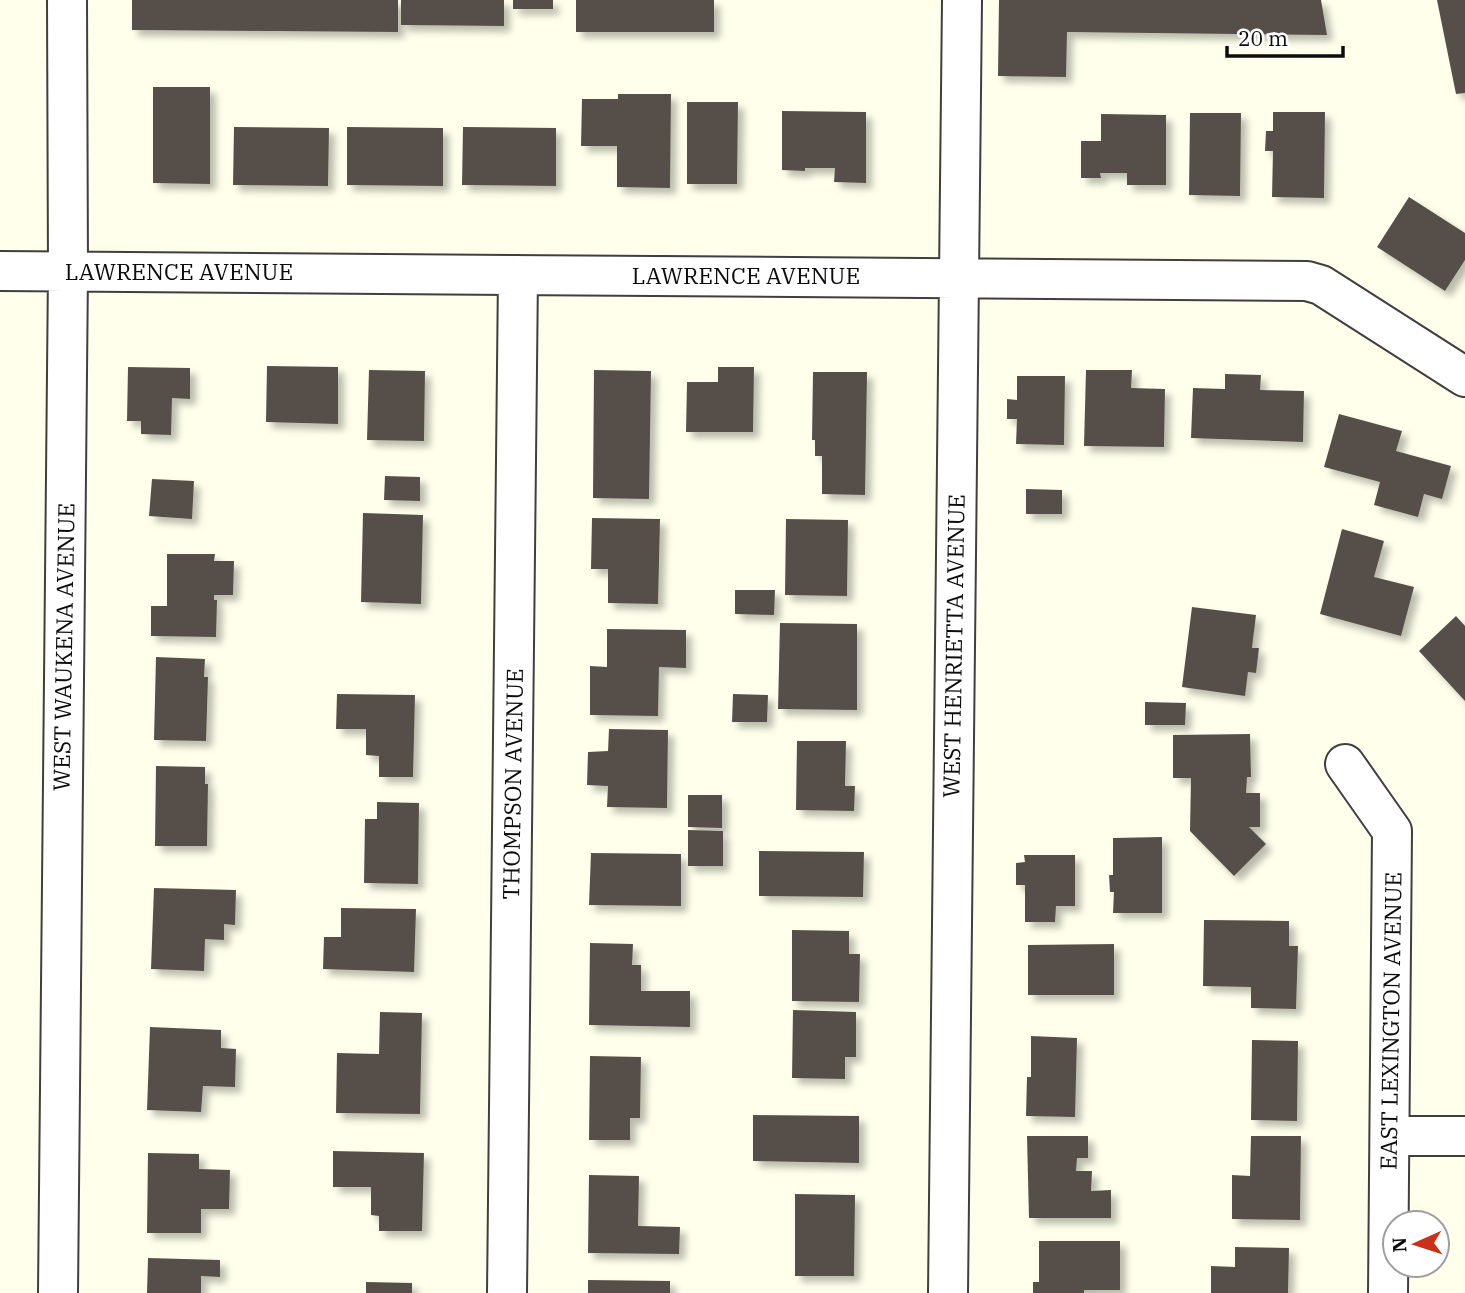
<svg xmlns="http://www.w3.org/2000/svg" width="1465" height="1293" viewBox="0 0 1465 1293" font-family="'IBM Plex Serif',serif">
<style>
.building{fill:#565048;filter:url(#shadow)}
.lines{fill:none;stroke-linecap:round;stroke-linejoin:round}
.minor-casing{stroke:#3f3f3f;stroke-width:42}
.minor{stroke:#fff;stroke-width:38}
.labels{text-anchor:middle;stroke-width:7;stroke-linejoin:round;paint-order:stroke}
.street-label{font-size:23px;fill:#0c0c0c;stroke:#fff}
</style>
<defs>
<filter id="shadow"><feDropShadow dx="6" dy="6" stdDeviation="3.5" flood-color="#0004"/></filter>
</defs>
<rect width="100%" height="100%" fill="#ffffec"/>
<!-- building -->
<path class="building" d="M132 0H398V32L132 30Z
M401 0H504V26L401 25Z
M513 0H553V9H513Z
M576 0H714V32H576Z
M999 0H1321L1327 35 1067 32 1066 77 998 76Z
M1437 0H1465V93L1456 94Z
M153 87H210V184L153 183Z
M618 94H671L670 188 617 187V146H581L582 99H618Z
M687 102H738L737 184H687Z
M782 111 866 112V183L834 182 835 168H805V171L782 170Z
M1273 112H1325L1324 198 1272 197 1273 151H1265L1266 131H1273Z
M1190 113H1241L1240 196 1189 195Z
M1101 114 1166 115V185H1127V173H1100L1101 178H1081V141H1101Z
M234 127 329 128 328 186 233 185Z
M347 127 443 128V186L347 185Z
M463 127 556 128V186L462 185Z
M1409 197 1465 233V260L1445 291 1377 247Z
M267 366 338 367V424L266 422Z
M128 367 190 368V399L172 398 171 435 141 434V421H127Z
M718 367H754L753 432H686L687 382H718Z
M369 370 425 371 424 441 367 440Z
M594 370 651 371 649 499 593 498Z
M1086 370H1132L1131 388 1165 389 1164 447 1084 446Z
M813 372H867L865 495 822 494V456H815V440H812Z
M1225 374 1261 375 1260 390 1304 391 1303 442 1191 438 1193 388 1225 389Z
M1017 376H1065L1064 445 1016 444 1017 419H1007V399L1017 400Z
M1339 414 1402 431 1396 451 1451 466 1442 499 1424 494 1418 517 1374 505 1380 482 1324 467Z
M385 476 420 477V501L384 500Z
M152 479 194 481 192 519 149 516Z
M1026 489 1062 490V514H1026Z
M363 513 423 515 421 604 361 602Z
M592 518 660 519 658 604 608 603V569H591Z
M786 519 848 520 847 596 785 595Z
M1342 529 1384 541 1374 577 1414 587 1401 636 1320 614Z
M167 554H215L214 561H234L233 595H214V600H217L216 637 151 636V606H167Z
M735 590H775L774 615 735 614Z
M1192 607 1256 615 1252 648H1259L1256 673 1248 672 1245 696 1182 687Z
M1456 616 1465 626V701L1419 651Z
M780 623 857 624V710L778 709Z
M607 629 686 630V668L659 667 658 716 590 715V666L607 667Z
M156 657 205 659 204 677H208L206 741 154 740Z
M337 694 415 695 413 777H379V756L366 755V729H336Z
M733 694 768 695 767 722H732Z
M1145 702 1186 703 1185 725H1145Z
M609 729 668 730 667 808 607 807 608 786 587 785 588 752 608 751Z
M1250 734 1251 777H1247L1246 793H1260V827H1249L1266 844 1234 876 1190 831 1191 778H1173V735Z
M797 741H846L845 786H855L854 811 796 810Z
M156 766 205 767V784H208L207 846H155Z
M688 795H722V828L688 827Z
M377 802 419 803 418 884 364 883 365 819H377Z
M688 830 723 831V866H688Z
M1162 837V913H1113L1114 892H1110L1109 875H1113V838Z
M759 851 864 852 863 897 759 896Z
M591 853 681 854V906L589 905Z
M1024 855H1075V906H1056L1055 922H1025V885H1016V863L1025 862Z
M154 888 236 890 235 925 224 924V940L205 939 204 971 151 969Z
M341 908 416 909 414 972 323 969 324 937H341Z
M1204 920 1289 921V946H1298L1296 1009 1251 1008V987L1203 986Z
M792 930 849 931V954H860L859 1002 792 1001Z
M590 943 633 944 632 965H641V991H690V1027L589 1025Z
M1114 944V995H1028V945Z
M793 1010 856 1012V1057H845V1079L792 1078Z
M380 1012 422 1013 420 1114 336 1113 337 1053 379 1054Z
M150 1027 221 1030V1048L236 1049 235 1087 203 1086 201 1112 147 1110Z
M1031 1036 1077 1038 1075 1117 1026 1116 1027 1077H1031Z
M1252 1040 1298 1041 1297 1121 1251 1120Z
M590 1056 641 1057 640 1118H630V1140H589Z
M753 1115 859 1116V1163L753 1161Z
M1027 1136H1088V1158H1077L1076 1171H1092L1091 1191 1111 1190V1218H1029Z
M1251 1136H1301L1300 1220 1232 1219V1175L1250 1176Z
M333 1151 424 1153 422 1231H379V1216L371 1215V1187H333Z
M148 1153 199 1154V1169L230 1170 229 1209H201V1233H147Z
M589 1175 639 1176 638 1226 680 1227 679 1254 588 1253Z
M795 1194 855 1195 854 1276H795Z
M1039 1241H1120V1290H1084V1293H1033V1282H1039Z
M1235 1247 1289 1248 1288 1293H1211V1266L1235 1267Z
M148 1258 220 1260V1277L201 1276V1293H147Z
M588 1280 670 1281V1293H588Z
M366 1282 412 1283V1293H366Z"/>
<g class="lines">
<!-- minor casing -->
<g class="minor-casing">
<path id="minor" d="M0 271 1307 281 1321 285 1465 377
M1345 764 1392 831 1388 1293
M1390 1136H1465
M58 1293 68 271 67 0
M507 1293 518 275
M948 1293 962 0"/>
</g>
<!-- minor -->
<use href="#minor" class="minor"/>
</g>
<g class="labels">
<!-- street labels -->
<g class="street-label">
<text x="179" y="280">LAWRENCE AVENUE</text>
<text x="746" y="284">LAWRENCE AVENUE</text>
<text transform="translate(954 646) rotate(-89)" y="8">WEST HENRIETTA AVENUE</text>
<text transform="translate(64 647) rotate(-89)" y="8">WEST WAUKENA AVENUE</text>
<text transform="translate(513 784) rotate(-89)" y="8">THOMPSON AVENUE</text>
<text transform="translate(1391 1021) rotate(-89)" y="8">EAST LEXINGTON AVENUE</text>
</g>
</g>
<!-- north arrow -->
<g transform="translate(1416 1244) rotate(267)"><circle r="33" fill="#ffffff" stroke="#9e9e9e" stroke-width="2"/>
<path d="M0-5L12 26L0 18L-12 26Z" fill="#ca3117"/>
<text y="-10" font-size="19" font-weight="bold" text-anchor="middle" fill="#0c0c0c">N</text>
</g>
<!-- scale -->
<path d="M1227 46v10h116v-10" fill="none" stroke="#0c0c0c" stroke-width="3.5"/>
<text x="1238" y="46" font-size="21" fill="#0c0c0c" stroke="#ffffff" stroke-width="5" paint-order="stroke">20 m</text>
</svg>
